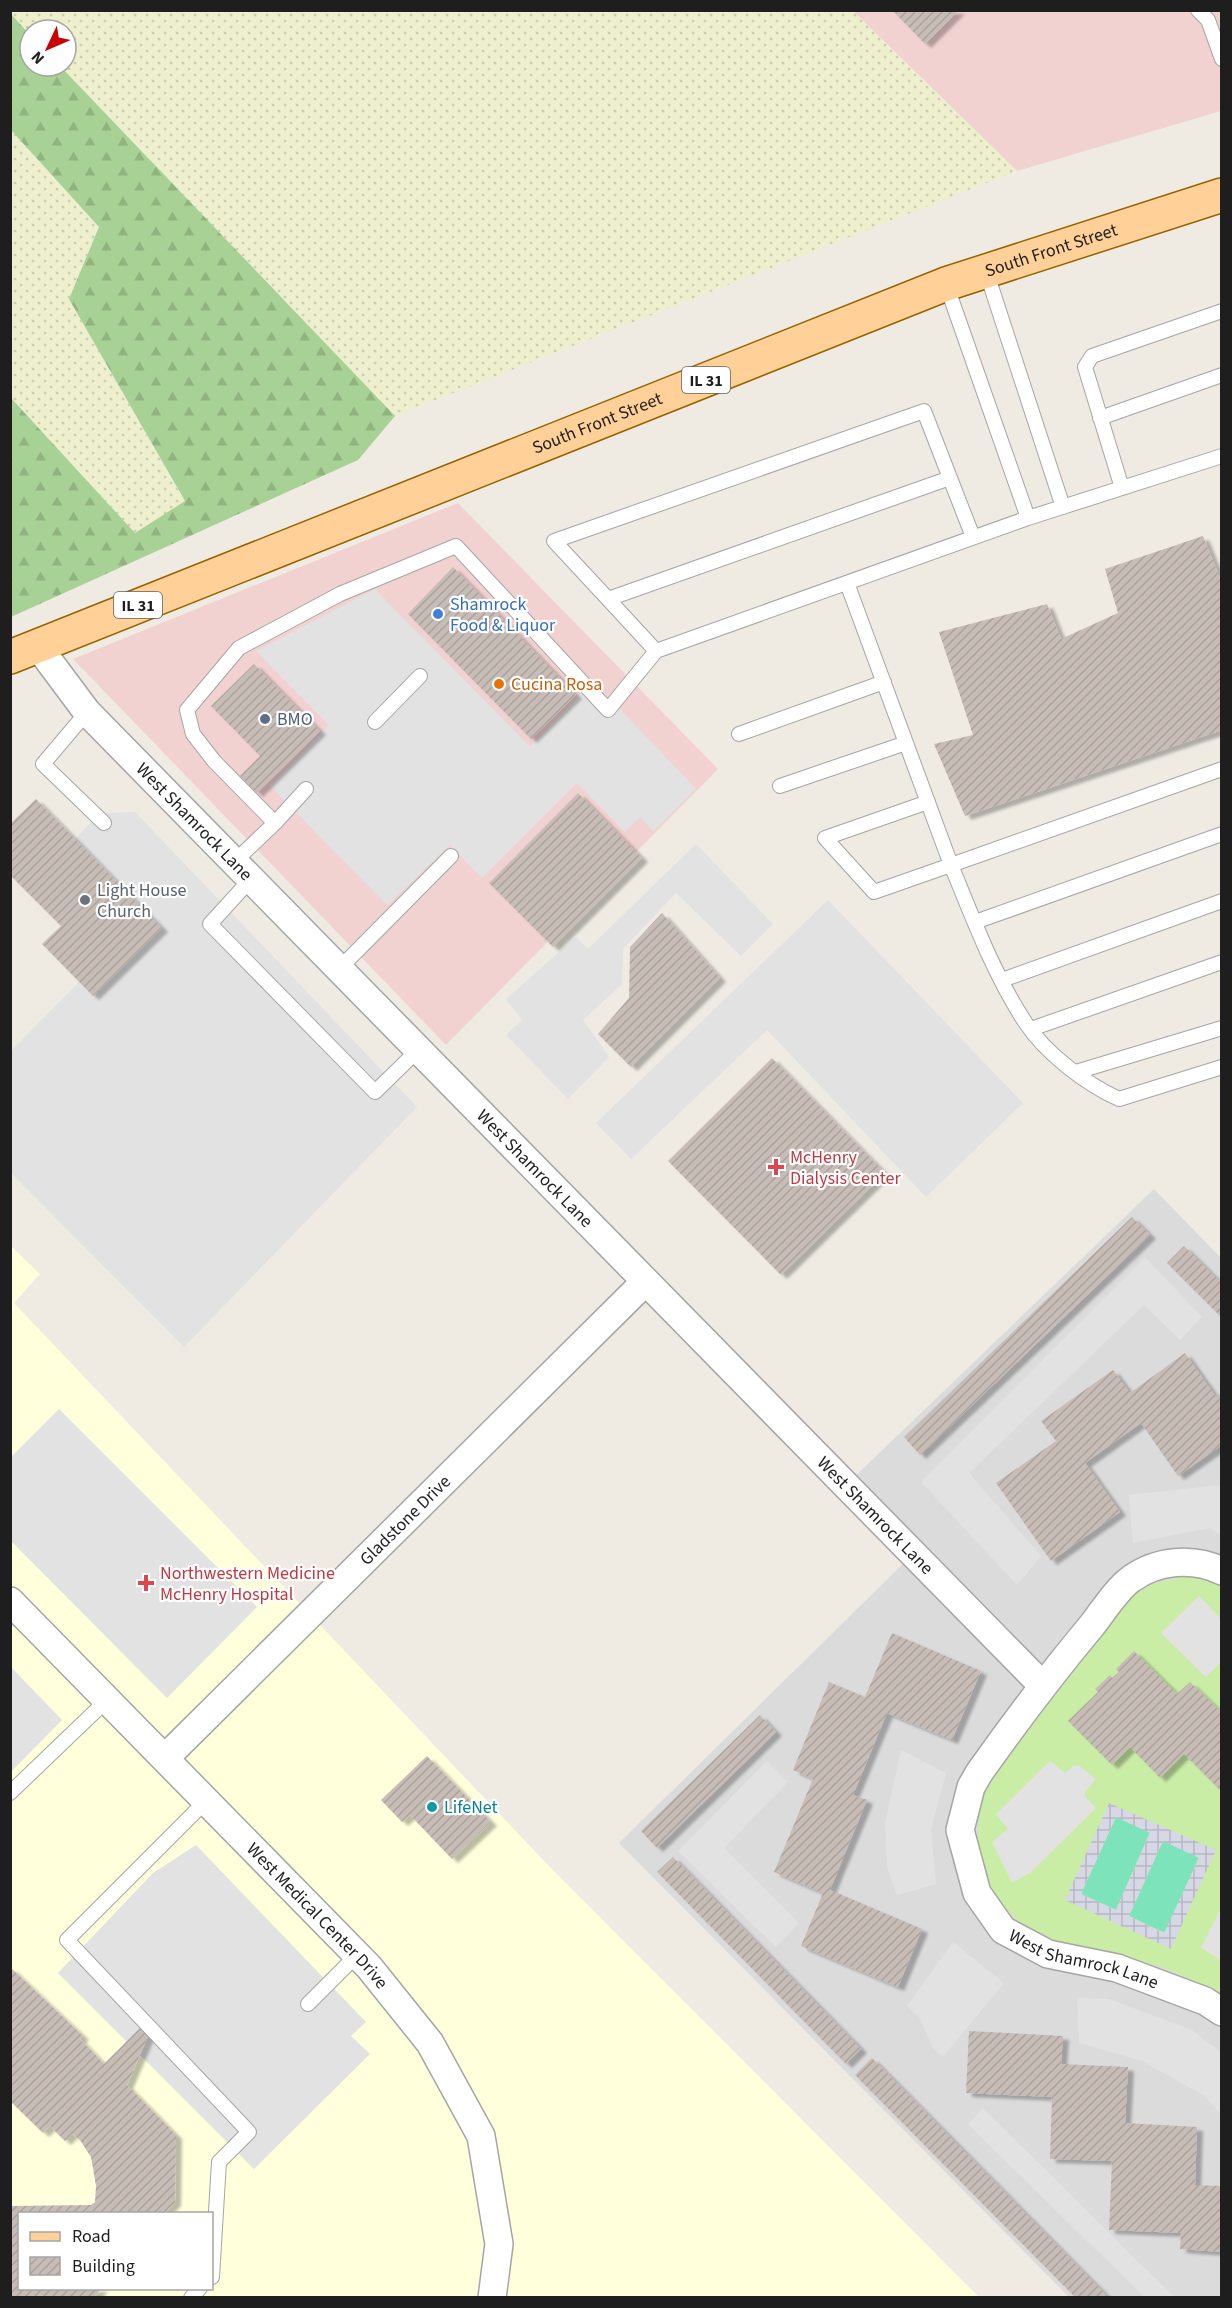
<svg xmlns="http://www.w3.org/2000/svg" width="1232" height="2308" viewBox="0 0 1232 2308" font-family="'Source Sans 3',sans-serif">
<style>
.residential{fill:#dcdbdb}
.commercial{fill:#f1d2d1}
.education{fill:#ffffdc;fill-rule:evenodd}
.farmland{fill:url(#farmland-dots)}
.grass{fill:#caeda6}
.forest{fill:url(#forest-firs)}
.pitch{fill:#7ce3ba}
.parking{fill:#e2e2e2}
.plaza{fill:url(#plaza-grid);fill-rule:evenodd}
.building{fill:url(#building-hatch);filter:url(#shadow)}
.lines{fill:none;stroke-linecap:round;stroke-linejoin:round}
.lane-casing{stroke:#a5a5a5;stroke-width:16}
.street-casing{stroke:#a5a5a5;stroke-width:30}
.primary-casing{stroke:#976300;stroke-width:36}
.lane{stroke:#fff;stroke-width:14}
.street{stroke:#fff;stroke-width:27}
.primary{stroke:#ffd198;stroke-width:33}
.shop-dot{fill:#3f7fe0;stroke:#fff;stroke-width:2}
.food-dot{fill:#e8710a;stroke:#fff;stroke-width:2}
.service-dot{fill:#5c6f8a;stroke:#fff;stroke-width:2}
.worship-dot{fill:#6b7280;stroke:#fff;stroke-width:2}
.health-dot{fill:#e0444e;stroke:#fff;stroke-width:2}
.culture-dot{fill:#0f9aa8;stroke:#fff;stroke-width:2}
.labels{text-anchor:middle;stroke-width:4.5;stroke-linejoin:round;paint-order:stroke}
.shield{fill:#fff;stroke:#626262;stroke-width:1.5}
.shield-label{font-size:16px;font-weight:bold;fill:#1e1e1e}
.street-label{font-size:18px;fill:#1e1e1e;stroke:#fff}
.shop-label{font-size:18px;fill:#366cbe;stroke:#fff;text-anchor:start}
.food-label{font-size:18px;fill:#c56008;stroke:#fff;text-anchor:start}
.service-label{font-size:18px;fill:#4e5e75;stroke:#fff;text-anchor:start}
.worship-label{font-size:18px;fill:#5b616d;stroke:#fff;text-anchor:start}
.health-label{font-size:18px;fill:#be3a42;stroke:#fff;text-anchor:start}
.culture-label{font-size:18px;fill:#0d838f;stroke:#fff;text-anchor:start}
</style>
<defs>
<pattern id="farmland-dots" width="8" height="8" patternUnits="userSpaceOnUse" patternTransform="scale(1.5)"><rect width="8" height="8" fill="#edefcd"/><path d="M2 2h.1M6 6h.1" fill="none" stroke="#cbccb0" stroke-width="1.8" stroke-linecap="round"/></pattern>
<pattern id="forest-firs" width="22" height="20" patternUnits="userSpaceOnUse" patternTransform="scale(1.5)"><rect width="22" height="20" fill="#a8d195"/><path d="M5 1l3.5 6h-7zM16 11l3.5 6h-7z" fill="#90b380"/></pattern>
<pattern id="plaza-grid" width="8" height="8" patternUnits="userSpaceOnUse" patternTransform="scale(1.5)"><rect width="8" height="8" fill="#d7d7e5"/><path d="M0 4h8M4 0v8" fill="none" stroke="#b8b8c4"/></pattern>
<pattern id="building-hatch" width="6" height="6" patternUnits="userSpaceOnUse" patternTransform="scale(1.5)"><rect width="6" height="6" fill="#c7bdb6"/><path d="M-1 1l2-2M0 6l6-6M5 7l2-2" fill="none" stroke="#aaa29c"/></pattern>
<filter id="shadow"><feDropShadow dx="6" dy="4" stdDeviation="1.5" flood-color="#0004"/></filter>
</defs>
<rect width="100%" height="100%" fill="#efebe3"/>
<!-- residential -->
<path class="residential" d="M1154 1189 1221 1258V2297H1069L619 1843 914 1553 847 1484Z"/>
<!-- commercial -->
<path class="commercial" d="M853 11H1221V111L1017 171Z
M458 503 718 769 446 1045 73 659Z"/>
<!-- education -->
<path class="education" d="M10 1245 40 1274 14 1303 547 1864 979 2297H11ZM20 2214H212V2288H20Z"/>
<!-- farmland -->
<path class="farmland" d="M11 10 853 11 1017 171 395 416 60 66H66V30H30V35L11 14Z
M11 130 99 227 69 299 185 502 135 533 11 398Z"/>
<!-- grass -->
<path class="grass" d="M1185 1577 1198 1578 1222 1586 1221 1997C1200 1983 1175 1971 1151 1964 1122 1955 1089 1956 1061 1947 1055 1945 1050 1941 1045 1939 1013 1922 993 1899 982 1864 972 1829 981 1794 999 1763L1128 1599C1146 1586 1162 1579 1185 1577Z"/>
<!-- forest -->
<path class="forest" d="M11 14 30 35V66H60L395 416 358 460 11 617V398L135 533 185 501 69 299 99 227 11 130Z"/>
<!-- pitch -->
<path class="pitch" d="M1116 1817 1150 1832 1116 1910 1081 1894Z
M1163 1841 1199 1857 1165 1933 1129 1916Z"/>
<!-- parking -->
<path class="parking" d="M375 589 530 747 593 681 696 789 653 832 641 817 625 832 577 783 482 878 450 845 387 905 270 786 329 725 256 651Z
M135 812 417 1107 184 1347 11 1173 10 1052 79 982 93 996 162 928 75 839 100 813Z
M696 844 773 924 741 956 676 893 623 949 622 984 583 1020 609 1057 568 1099 506 1035 522 1020 506 999 576 937 588 949Z
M828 900 1023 1103 926 1197 767 1030 631 1159 596 1123Z
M1145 1257 1202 1317 1180 1340 1144 1305 969 1473 1041 1556 1017 1585 921 1482Z
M59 1409 257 1607 167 1698 11 1541V1457Z
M1221 1485V1535L1210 1528 1133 1543 1129 1495Z
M1199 1596 1221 1619V1662L1206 1677 1161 1633Z
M11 1667 62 1720 11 1772Z
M901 1750 946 1773 931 1829 936 1884 897 1895 887 1867 885 1823Z
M767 1761 788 1782 724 1848 799 1923 776 1947 678 1851Z
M1050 1761 1065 1773 1073 1766 1078 1765 1096 1779 1085 1792V1796L1096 1808 1031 1872 1012 1883 992 1842 1008 1829 996 1814Z
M196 1845 366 2022 351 2036 370 2054 254 2169 58 1973 153 1873Z
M1220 1910 1222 1911 1221 1960 1201 1948Z
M953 1942 1004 1983 943 2057 933 2048 919 2017 907 2006Z
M1077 1998 1109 1999 1192 2030 1221 2053V2115L1205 2096 1142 2061 1079 2043Z
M983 2108 1174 2297H1144L968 2124Z"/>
<!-- plaza -->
<path class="plaza" d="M1109 1803 1216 1850 1171 1949 1065 1900ZM1116 1817 1150 1833 1116 1910 1081 1894ZM1163 1841 1199 1858 1164 1933 1129 1916Z"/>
<!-- building -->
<path class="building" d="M892 10H959L925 44Z
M1203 536 1222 583V730L965 816 934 744 973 735 939 632 1047 604 1061 639 1118 613 1105 569Z
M453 567 576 695 531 739 408 614Z
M254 664 320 731 257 793 240 776 260 756 211 706Z
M578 793 642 858 553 947 489 883Z
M36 799 162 928 93 996 42 944 61 926 10 875V824Z
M662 913 720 978 631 1067 598 1034 629 998 630 947Z
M772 1058 885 1173 781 1275 668 1161Z
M1132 1217 1150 1235 920 1455 904 1437Z
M1184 1246 1222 1284V1318L1167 1263Z
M1185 1353 1216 1397 1222 1393V1445L1178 1476 1141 1423 1085 1463 1120 1512 1051 1561 996 1483 1056 1441 1041 1421 1113 1370 1130 1393Z
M892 1633 981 1671 952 1740 887 1713 853 1795 867 1800 830 1890 922 1929 898 1987 801 1946 823 1893 774 1872 813 1779 793 1770 829 1682 865 1697Z
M1134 1651 1177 1694 1190 1682 1222 1713V1792L1184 1754 1160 1778 1130 1747 1112 1765 1068 1721 1098 1692 1095 1689 1110 1675 1112 1678 1119 1672 1116 1669Z
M760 1715 776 1732 657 1848 641 1831Z
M427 1756 491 1822 452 1859 410 1815 402 1822 381 1800Z
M673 1857 861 2049 846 2064 657 1872Z
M10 1967 83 2036 80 2039 104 2064 142 2026 149 2034 127 2085 176 2135 175 2202 164 2214H20V2288H102L93 2298H10V2206L91 2205 95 2202 96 2186 91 2157 80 2140 72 2134 65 2141 50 2126 43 2133 10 2101Z
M969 2031 1063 2036 1061 2064 1128 2067 1125 2123 1197 2127 1195 2185 1222 2186V2252L1180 2249 1181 2233 1109 2230 1112 2161 1050 2159 1052 2097 966 2093Z
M872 2058 1109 2298H1076L855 2075Z"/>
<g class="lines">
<!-- lane casing -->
<g class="lane-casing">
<path id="lane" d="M1198 10 1208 20 1222 59
M986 271 1063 507
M946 284 1028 518
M1100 418 1222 375
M1122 488 1085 367 1092 356 1222 311
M847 583 951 865 1222 769
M608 599 554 541 924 411 950 478
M656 651 608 599 950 478 973 537
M87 712 43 764 104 823
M375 722 420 676
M739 734 884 682
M780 786 906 743
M928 802 825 838 874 892 951 865C973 918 993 973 1025 1022 1045 1053 1086 1084 1119 1099L1222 1067
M275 823 214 761 193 734 187 710 239 648 340 594 456 546 608 710 656 651 1028 518 1222 456
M234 862 275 823 306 789
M251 879 210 924 375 1092 418 1050
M975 922 1222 834
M339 969 451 856
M1002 980 1222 901
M1031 1029 1222 962
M1076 1072 1222 1028
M10 1793 107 1700
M206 1801 67 1940 249 2132 219 2162 212 2277
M308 2004 357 1955
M191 2298 200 2288"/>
</g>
<!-- street casing -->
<g class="street-casing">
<g id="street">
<path id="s1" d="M37 645 87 712 1042 1685"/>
<path id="s2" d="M1222 1571C1193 1557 1157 1560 1131 1579 1118 1588 1103 1611 1093 1624 1053 1672 1015 1722 979 1773L971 1787 960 1830 977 1893 1003 1930 1048 1954 1117 1968 1205 2001 1222 2012"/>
<path id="s3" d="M10 1601 369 1967 430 2043 481 2136 499 2244 492 2298"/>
<path id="s4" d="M165 1758 645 1282"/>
</g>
</g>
<!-- primary casing -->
<g class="primary-casing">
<g id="primary">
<path id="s5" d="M10 657 946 284 1222 195"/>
</g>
</g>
<!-- lane -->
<use href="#lane" class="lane"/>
<!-- street -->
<use href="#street" class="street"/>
<!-- primary -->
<use href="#primary" class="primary"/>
</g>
<!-- markers -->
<circle class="shop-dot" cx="438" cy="614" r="6"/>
<circle class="food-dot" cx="499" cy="684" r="6"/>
<circle class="service-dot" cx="265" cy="719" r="6"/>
<circle class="worship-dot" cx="85" cy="900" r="6"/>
<g class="health-dot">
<path d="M773 1158h6v6h6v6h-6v6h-6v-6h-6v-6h6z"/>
<path d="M143 1574h6v6h6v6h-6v6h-6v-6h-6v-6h6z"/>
</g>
<circle class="culture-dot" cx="432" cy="1807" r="6"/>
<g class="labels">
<!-- shield labels -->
<g class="shield">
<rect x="682" y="367" width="48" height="26" rx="4.5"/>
<rect x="114" y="592" width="48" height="26" rx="4.5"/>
</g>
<g class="shield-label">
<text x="706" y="386">IL 31</text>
<text x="138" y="611">IL 31</text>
</g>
<!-- street labels -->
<g class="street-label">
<text dy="6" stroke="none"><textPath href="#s5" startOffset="1118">South Front Street</textPath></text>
<text dy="6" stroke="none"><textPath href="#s5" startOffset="632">South Front Street</textPath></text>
<text dy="6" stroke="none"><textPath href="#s1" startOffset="237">West Shamrock Lane</textPath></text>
<text dy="6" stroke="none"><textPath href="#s1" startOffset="723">West Shamrock Lane</textPath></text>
<text dy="6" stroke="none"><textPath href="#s1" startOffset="1209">West Shamrock Lane</textPath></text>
<text dy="6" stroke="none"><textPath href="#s4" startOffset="338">Gladstone Drive</textPath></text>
<text dy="6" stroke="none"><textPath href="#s3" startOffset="440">West Medical Center Drive</textPath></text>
<text dy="6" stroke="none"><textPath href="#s2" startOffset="600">West Shamrock Lane</textPath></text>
</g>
<!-- shop labels -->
<g class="shop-label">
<text x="450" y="610">Shamrock<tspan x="450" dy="21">Food &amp; Liquor</tspan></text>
</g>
<!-- food labels -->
<g class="food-label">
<text x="511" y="690">Cucina Rosa</text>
</g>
<!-- service labels -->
<g class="service-label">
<text x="277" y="725">BMO</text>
</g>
<!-- worship labels -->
<g class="worship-label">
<text x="97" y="896">Light House<tspan x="97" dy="21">Church</tspan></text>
</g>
<!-- health labels -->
<g class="health-label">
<text x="790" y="1163">McHenry<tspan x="790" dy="21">Dialysis Center</tspan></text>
<text x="160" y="1579">Northwestern Medicine<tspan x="160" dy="21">McHenry Hospital</tspan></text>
</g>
<!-- culture labels -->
<g class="culture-label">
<text x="444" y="1813">LifeNet</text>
</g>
</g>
<!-- border -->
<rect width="1232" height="2308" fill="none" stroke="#1e1e1e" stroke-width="24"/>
<!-- legend -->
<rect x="18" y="2212" width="195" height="78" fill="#ffffff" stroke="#a5a5a5" stroke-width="1.5"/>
<rect x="30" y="2232" width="30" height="9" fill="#ffd198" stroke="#a5a5a5" stroke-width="1.5"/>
<text x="72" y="2242" font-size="18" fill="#1e1e1e">Road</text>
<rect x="30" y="2257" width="30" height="18" fill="url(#building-hatch)" stroke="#a5a5a5" stroke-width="1.5"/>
<text x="72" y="2272" font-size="18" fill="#1e1e1e">Building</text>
<!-- north arrow -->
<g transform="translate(48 48) rotate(226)"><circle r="28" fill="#ffffff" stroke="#a5a5a5" stroke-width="1.5"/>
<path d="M0-4.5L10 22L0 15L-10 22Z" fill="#cb0003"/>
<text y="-9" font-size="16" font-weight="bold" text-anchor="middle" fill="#1e1e1e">N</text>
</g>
</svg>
